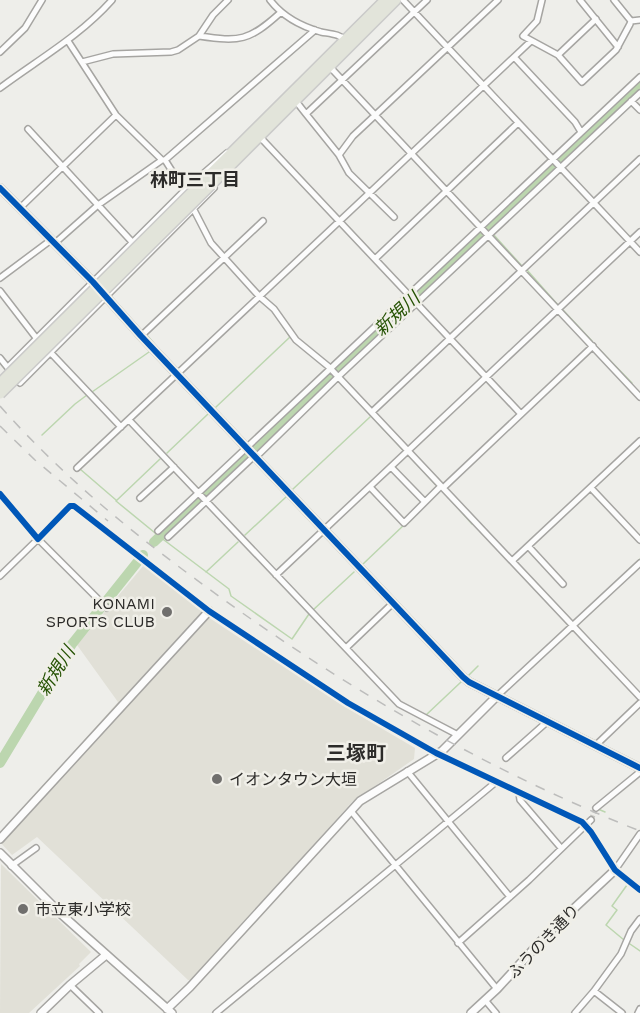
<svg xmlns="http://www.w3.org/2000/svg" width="640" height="1013" viewBox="0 0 640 1013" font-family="'Work Sans','Noto Sans JP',sans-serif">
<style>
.built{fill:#e1e0d7}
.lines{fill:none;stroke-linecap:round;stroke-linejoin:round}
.stream{stroke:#bcd6af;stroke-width:1.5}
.river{stroke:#bcd6af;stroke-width:10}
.minor-tunnel{stroke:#c7c7c3;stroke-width:5;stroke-dasharray:5 2.5;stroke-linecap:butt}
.minor-casing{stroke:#a6a5a2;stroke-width:8}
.tertiary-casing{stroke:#a6a5a2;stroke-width:10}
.trunk-casing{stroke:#cacac9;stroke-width:12}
.minor{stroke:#fcfcfc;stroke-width:5}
.tertiary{stroke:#fcfcfc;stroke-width:7}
.trunk{stroke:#e2e4da;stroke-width:9}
.rail{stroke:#bdbdbc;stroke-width:1.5;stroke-dasharray:10 10;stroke-linecap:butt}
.trunk-bridge-casing{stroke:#cacac9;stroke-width:12;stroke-linecap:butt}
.trunk-bridge{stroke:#e2e4da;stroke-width:9}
.cycleway-casing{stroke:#f0efe8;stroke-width:10}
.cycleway{stroke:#0057b8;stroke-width:6}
.poi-dot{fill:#706f6d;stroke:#f0efe8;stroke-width:2}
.labels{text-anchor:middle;stroke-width:5;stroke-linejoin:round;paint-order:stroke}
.poi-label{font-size:16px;fill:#2c2b29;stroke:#f0efe8;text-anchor:start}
.street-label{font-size:16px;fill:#2c2b29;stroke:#f0efe8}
.neighbourhood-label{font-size:18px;font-weight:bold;fill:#2c2b29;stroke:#f0efe8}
.water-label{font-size:18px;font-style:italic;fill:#255203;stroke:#f0efe8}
.quarter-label{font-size:20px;font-weight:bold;fill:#2c2b29;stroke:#f0efe8}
</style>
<rect width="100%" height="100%" fill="#eeeeea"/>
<!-- built -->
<path class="built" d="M144 565 211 619 340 704 415 748 414 759 352 802 193 980H188L37 837 12 855 0 842V834L118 702 77 645Z
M1 864 91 952 79 964 80 966 29 1013H0Z"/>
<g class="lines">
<!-- stream -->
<path class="stream" d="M493 234 522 266
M527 270 558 305
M563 310 592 341
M146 334 156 346
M598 348 632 383
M92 392 149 352
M216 407 290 337 282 325
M373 418 403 450
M42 435 75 404 87 395
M167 453 208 414
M409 456 435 484
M160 459 116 501 160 537 229 589 231 596 292 639 309 614
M80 469 116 500
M293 489 370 417
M449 498 472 524
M245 535 286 497
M363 564 405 524
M206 572 238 542
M313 610 354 572
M586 610 640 559
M469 675 478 666
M426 715 461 682
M456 731 467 721
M600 808 598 809 605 812
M624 940 606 925 617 910 612 906 627 885
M630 944 640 951"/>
<!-- river -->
<path class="river" d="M154 542 446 264 458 257 640 85
M0 763 72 644 143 555"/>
<!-- minor-tunnel -->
<path class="minor-tunnel" d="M591 820 596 808"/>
<!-- minor casing -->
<g class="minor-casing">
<path id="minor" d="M270 0C283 17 300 26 321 32 332 34 339 34 347 41
M403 0 640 252
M542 0 537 21 523 36 558 55 582 82 616 50 630 24 631 21 614 0
M580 0 618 47
M631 21 640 20
M199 36 213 15 228 0
M68 41 116 115 162 160
M0 52 25 28 42 0
M558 55 596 19
M514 57 575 122 581 132
M82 62 113 54 171 52 178 50 199 36C240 42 249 41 280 13
M329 66 640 397
M0 88C39 59 80 36 112 0
M295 100 306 114 427 0
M631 101 640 110
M306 114 339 155 349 173 394 217
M28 129 133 243
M259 136 521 414
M339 155 353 136 498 0
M165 160 184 190
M20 208 116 115
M194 210 211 243 259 296 274 309 296 340 329 367 640 697
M55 243 98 205 162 160H165L315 30
M375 259 518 123
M0 278 51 240
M0 291 37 339
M141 336 263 221
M50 352 121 427
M0 358 20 383 214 188
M8 367 189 186 227 153
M372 412 640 159
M129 420 399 704 458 735
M391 467 425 502
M77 468 531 41
M370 487 404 523 441 486
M443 488 593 346
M591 488 640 540
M0 494 38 539 70 506H74L209 611 348 703 436 753 582 822 591 832 615 870 640 890
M140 498 174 467
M158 531 640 77
M168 537 252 458 256 457 341 374 640 93
M528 546 563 584
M512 561 640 441
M276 575 640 232
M0 576 38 539 107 608
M346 648 393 603
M497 696 640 563
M595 746 640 703
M506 758 548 721
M407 771 510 897
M519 793 520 800 561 848
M596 808 640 772
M351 811 497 989
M11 866 36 848
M615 870 640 834
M458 943 529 880 591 820
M70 985 99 1013
M485 1000 496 1013
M216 1013 496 782
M575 1013 594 991
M622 1013 594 991 621 954 631 931 640 919
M638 1013 640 1009"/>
</g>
<!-- tertiary casing -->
<g class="tertiary-casing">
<path id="tertiary" d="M0 188 93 282 141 336 463 677 469 682 640 768
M0 839 209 611
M0 853 61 914 172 1013
M167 1009 190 987 360 801 442 751 497 696
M41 1013 70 985 106 955
M471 1013 497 989 552 929 615 870"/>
</g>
<!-- trunk casing -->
<g class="trunk-casing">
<path id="trunk" d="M206 178 385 0
M211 185 396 0"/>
</g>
<!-- minor -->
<use href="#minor" class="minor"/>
<!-- tertiary -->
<use href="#tertiary" class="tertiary"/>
<!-- trunk -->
<use href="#trunk" class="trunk"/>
<!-- rail -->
<path class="rail" d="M0 406C60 474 132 533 205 586 338 684 486 770 640 831
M0 426 35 460 108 521"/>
<!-- trunk-bridge casing -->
<g class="trunk-bridge-casing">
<path id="trunk-bridge" d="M0 383 206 178
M0 394 211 185"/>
</g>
<!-- trunk-bridge -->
<use href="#trunk-bridge" class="trunk-bridge"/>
<!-- cycleway casing -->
<g class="cycleway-casing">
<path id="cycleway" d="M0 188 93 282 141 336 463 677 469 682 640 768
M0 494 38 539 70 506H74L209 611 348 703 436 753 582 822 591 832 615 870 640 890"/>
</g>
<!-- cycleway -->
<use href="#cycleway" class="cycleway"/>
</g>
<!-- markers -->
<g class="poi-dot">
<circle cx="167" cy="612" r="6"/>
<circle cx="217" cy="779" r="6"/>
<circle cx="23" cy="909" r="6"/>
</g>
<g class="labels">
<!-- poi labels -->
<g class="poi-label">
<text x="155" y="609" text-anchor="end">KONAMI<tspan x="155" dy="18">SPORTS CLUB</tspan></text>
<text x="229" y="785">イオンタウン大垣</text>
<text x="35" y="915">市立東小学校</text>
</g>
<!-- street labels -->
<g class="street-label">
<text transform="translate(543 941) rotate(-46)" y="6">ふうのき通り</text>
</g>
<!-- neighbourhood labels -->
<g class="neighbourhood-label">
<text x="195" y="186">林町三丁目</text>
</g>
<!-- water labels -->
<g class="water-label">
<text transform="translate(397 314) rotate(-43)" y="6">新規川</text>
<text transform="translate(56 671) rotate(-58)" y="6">新規川</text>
</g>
<!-- quarter labels -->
<g class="quarter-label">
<text x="356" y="760">三塚町</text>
</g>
</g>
</svg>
